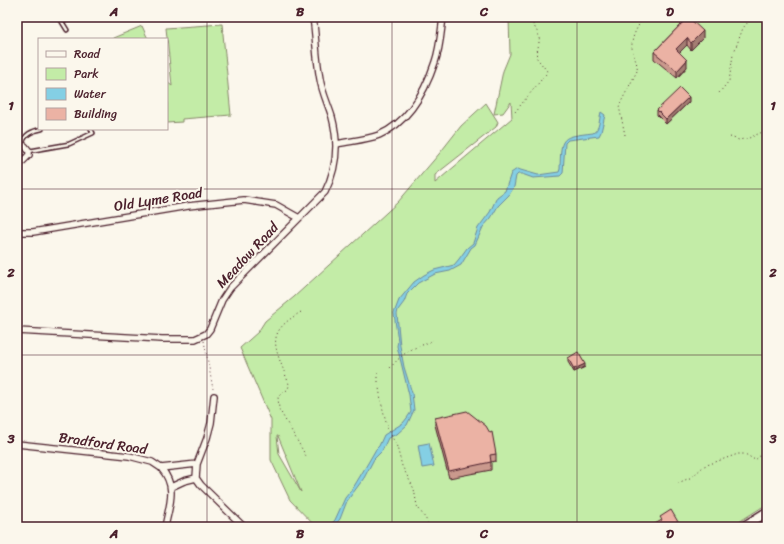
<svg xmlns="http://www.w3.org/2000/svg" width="784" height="544" viewBox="0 0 784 544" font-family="Sriracha,sans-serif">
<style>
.green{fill:#c3eca7;stroke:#868669;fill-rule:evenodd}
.water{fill:#84cfe4;stroke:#6d899a}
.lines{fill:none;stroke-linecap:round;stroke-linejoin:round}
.lane-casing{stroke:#4a1f2b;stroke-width:5.5}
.street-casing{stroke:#4a1f2b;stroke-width:8}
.secondary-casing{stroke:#4a1f2b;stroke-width:11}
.path{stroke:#4a1f2b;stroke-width:1;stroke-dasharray:1 3;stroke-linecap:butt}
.lane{stroke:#fbf7ec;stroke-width:2.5}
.street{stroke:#fbf7ec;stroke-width:5.5}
.secondary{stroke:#fbf7ec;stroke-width:8}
.wall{fill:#ca998d;stroke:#4a1f2b}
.shaded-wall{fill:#a47d73;stroke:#4a1f2b}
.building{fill:#ebb2a4;stroke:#4a1f2b}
.grid{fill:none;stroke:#4a1f2b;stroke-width:1;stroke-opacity:0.55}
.labels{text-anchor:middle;stroke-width:4;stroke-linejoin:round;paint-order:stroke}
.street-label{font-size:14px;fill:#4a1f2b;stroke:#fbf7ec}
.neatline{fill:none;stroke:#4a1f2b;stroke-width:1.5}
.grid-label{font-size:13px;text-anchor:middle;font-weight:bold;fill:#4a1f2b}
</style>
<rect width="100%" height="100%" fill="#fbf7ec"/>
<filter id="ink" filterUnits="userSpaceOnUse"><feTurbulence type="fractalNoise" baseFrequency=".025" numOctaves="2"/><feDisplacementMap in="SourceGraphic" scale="8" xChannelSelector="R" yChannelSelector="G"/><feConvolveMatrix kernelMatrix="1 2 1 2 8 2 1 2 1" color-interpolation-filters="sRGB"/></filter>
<g filter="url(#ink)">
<!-- green -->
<path class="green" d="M509 17H767V504L731 527H316L290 500 271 460V420L240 348 258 332 265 321 294 297 398 202 439 154 461 126 486 103 498 122 496 127 435 175V183L512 118 511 102 503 113 494 114 503 71 510 54ZM277 436H278L301 492 279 454Z
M222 24 231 115 182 119V122L167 123V82L172 86 166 28Z
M142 26 148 39H113V38Z"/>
<!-- water -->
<path class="water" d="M601 112 605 115 601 132 599 136 568 140 565 143 563 173 560 176 533 178 522 174H518L516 176 514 187 509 195 498 206 491 218 483 227 475 245 471 248 461 265 450 271 435 274 418 283 407 294 404 302 398 310 397 314 400 346 404 367 412 393 414 410 407 425 397 434 388 438 382 451 374 459 364 478 347 501 340 519 333 527H328L335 520 345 498 353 488 368 463 376 449 379 446 384 435 403 423 407 418 411 412 409 395 397 346 398 341 394 313 399 300 414 282 424 275 434 270 454 265 459 259 467 248 473 243 478 228 490 212 497 197 505 191 511 173 517 169 538 175 559 172 560 169C561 136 560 137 593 133 600 129 599 120 601 112Z
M429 443 434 466 422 468 418 445Z"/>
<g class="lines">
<!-- lane casing -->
<g class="lane-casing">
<path id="lane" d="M59 17 67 30
M22 145C24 134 32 131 42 129
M29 151 69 144 93 133 91 129"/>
</g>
<!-- street casing -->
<g class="street-casing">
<path id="street" d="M337 144C350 141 366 140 379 135 409 122 425 92 435 62 440 48 441 32 443 17
M17 146H25L29 151V155L17 167
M17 232H33L188 206 244 200 276 205 299 218
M17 331 162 339H195L206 334 210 329 222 300 230 288 325 192C337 168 339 143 332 117 328 104 322 92 320 79 316 58 316 37 313 17
M214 396 211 423 207 438 197 464 196 478 201 485 244 527
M17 444 129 456 152 462 161 468 197 464
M161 468C178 488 169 505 165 527
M171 487 184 481 196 478"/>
</g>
<!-- secondary casing -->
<g class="secondary-casing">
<path id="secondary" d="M743 527 767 512"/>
</g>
<!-- path -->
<path class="path" d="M530 17 531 19
M719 93 729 81 733 55 743 28 749 21 763 17
M515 112 546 74 547 71 536 57C540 37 542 39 531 21
M625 135 619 106 637 71C638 64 635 60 633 53 629 39 637 29 643 17
M730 137 739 140 749 138 767 130
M301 312C265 333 274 345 287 379 289 383 290 386 287 390L282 393 278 397 279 409 306 456
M204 341 213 389
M390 368C397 360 403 354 412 349 419 346 426 344 433 340
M378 373V382L382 406 388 429 397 447 402 466 414 489 417 506 427 521 429 527
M678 483 692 477 704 466 738 454H745L755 460 767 450
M538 527V521"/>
<!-- lane -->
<use href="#lane" class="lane"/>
<!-- street -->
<use href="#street" class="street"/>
<!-- secondary -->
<use href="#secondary" class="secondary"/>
</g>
<!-- wall -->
<path class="wall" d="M688 17 703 38 691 50 687 45 679 53 687 67 677 78 654 59V52Z
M689 102 666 124 657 115V110Z
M568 358 585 367 574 372 568 362Z
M435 418 496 454V461L491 462V470L449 478 435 425Z"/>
<!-- shaded-wall -->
<path class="shaded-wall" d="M703 31V38L691 50V43Z
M687 38V45L676 56V49Z
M687 60V67L677 78V71Z
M689 97V102L666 124V119Z
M585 364V367L574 372V369Z"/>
<!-- building -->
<path class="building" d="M688 17 703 31 691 43 687 38 676 49 687 60 677 71 654 52Z
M680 88 689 97 666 119 657 110Z
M578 352 585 364 574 369 568 358Z
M467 411 486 426 490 433 492 432 496 454 490 455 491 462 449 471 435 418Z
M671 510 681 527H655L653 525 662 520 660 517Z"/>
</g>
<!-- grid -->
<path class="grid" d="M207 17V527M392 17V527M577 17V527M17 189H767M17 355H767"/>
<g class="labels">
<!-- street labels -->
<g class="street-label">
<text transform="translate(158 199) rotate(-9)" y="5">Old Lyme Road</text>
<text transform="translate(247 255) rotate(-47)" y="5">Meadow Road</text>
<text transform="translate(103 443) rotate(8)" y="5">Bradford Road</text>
</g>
</g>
<!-- margin -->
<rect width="784" height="544" fill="none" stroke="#fbf7ec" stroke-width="44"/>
<!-- legend -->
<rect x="38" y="38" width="130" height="92" fill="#fbf7ec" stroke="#b4a19f"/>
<rect x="46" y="51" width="20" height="6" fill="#fbf7ec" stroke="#b4a19f"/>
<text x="74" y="58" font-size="12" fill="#4a1f2b">Road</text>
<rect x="46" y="68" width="20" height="12" fill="#c3eca7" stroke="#b4a19f"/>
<text x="74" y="78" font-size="12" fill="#4a1f2b">Park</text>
<rect x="46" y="88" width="20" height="12" fill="#84cfe4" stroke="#b4a19f"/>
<text x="74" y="98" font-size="12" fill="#4a1f2b">Water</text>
<rect x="46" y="108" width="20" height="12" fill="#ebb2a4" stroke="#b4a19f"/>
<text x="74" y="118" font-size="12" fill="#4a1f2b">Building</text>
<rect x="22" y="22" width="740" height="500" class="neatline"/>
<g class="grid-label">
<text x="114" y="16">A</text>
<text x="300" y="16">B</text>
<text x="484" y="16">C</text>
<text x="670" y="16">D</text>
<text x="11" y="110">1</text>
<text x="773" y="110">1</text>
<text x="11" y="277">2</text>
<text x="773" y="277">2</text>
<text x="11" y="443">3</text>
<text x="773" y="443">3</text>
<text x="114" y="538">A</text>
<text x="300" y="538">B</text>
<text x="484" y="538">C</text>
<text x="670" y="538">D</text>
</g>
</svg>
